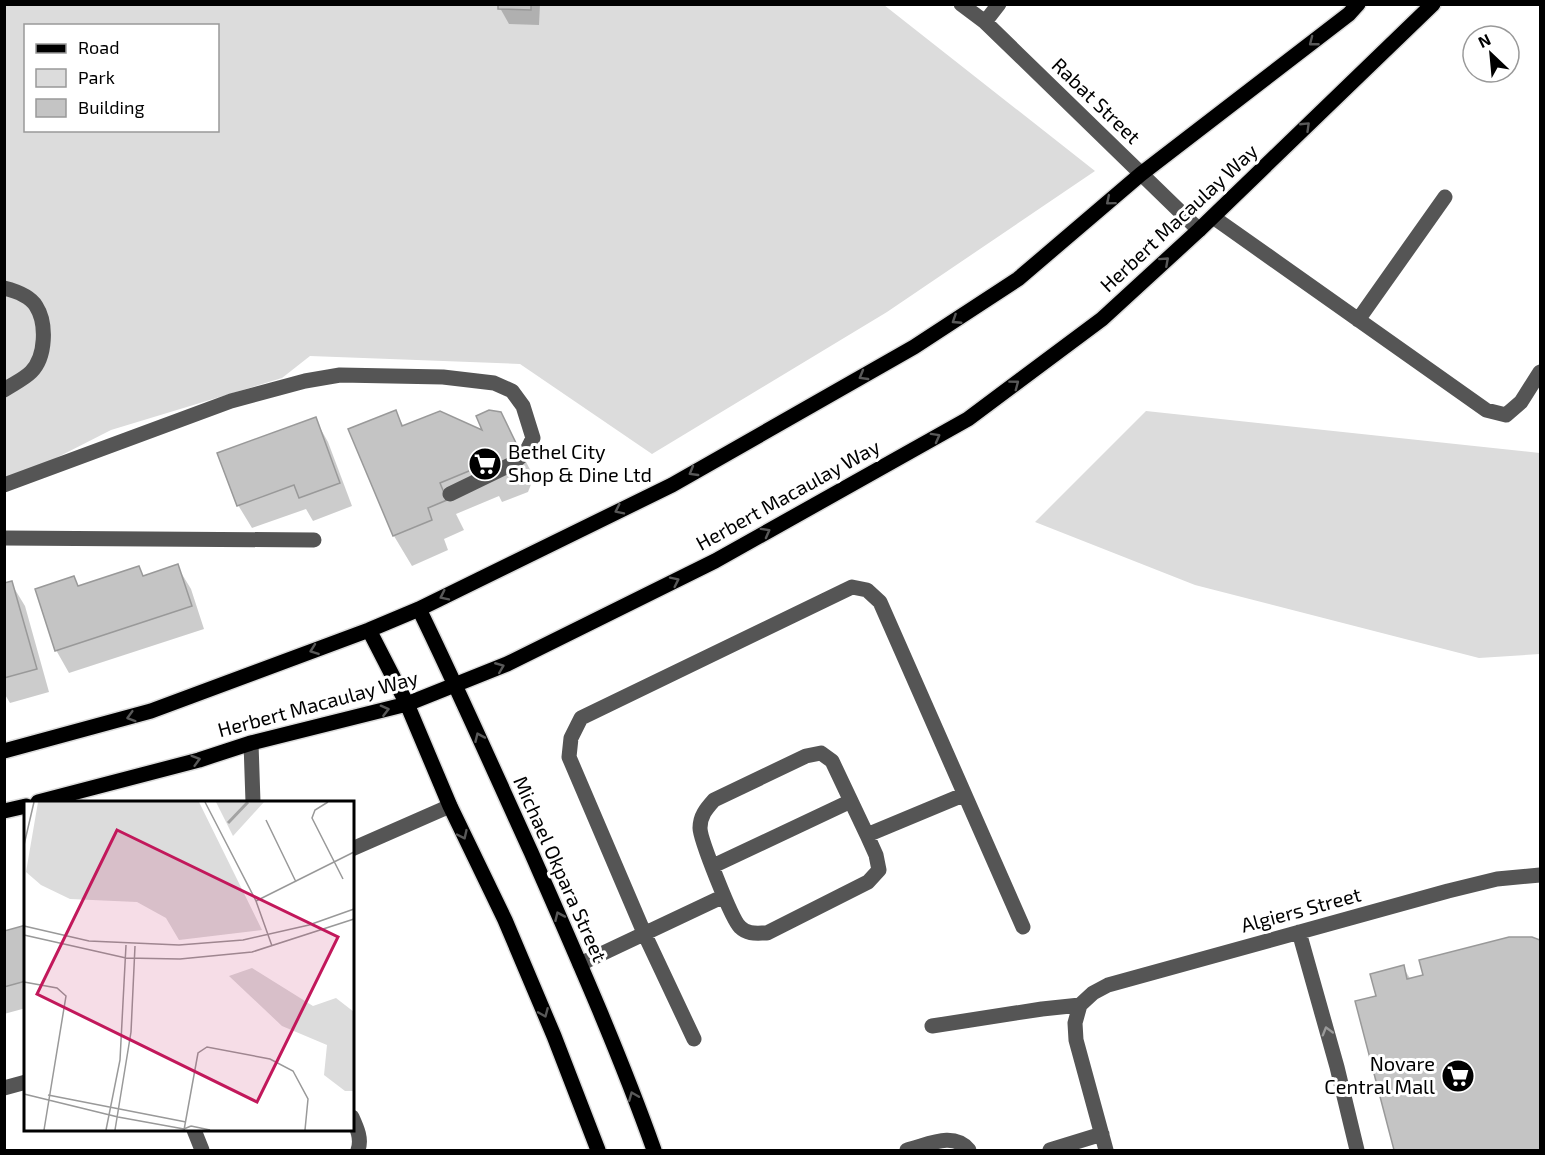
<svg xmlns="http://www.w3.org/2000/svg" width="1545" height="1155" viewBox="0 0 1545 1155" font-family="'Exo 2',sans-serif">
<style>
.green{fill:#dcdcdc;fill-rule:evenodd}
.shadow{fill:#0003}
.building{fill:#c4c4c4;stroke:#999;stroke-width:1.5}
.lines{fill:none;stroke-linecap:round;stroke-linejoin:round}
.major-casing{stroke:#dbdbdb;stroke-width:18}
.minor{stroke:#555;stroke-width:15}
.major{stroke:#000;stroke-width:15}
.oneway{stroke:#595959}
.oneway2{stroke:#999}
.labels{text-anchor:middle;stroke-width:6;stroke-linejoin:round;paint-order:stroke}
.street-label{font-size:20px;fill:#000;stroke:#fff}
.poi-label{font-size:20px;fill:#000;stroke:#fff;text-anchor:start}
.inset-river{fill:none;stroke:#a3a3a3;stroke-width:3}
.inset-road{fill:none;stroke:#999;stroke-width:1.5}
.view{fill:#c2185b;fill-opacity:0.15;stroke:#c2185b;stroke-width:3}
.inset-edge{fill:none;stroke:#000;stroke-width:3}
</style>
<rect width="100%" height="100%" fill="#fff"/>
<!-- green -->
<path class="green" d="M5 5H884L1095 171 887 312 652 454 520 364 310 356 282 378 111 430 5 484ZM26 26H218V130H26Z
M1146 411 1540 453V654L1479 658 1195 585 1035 522Z"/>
<!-- shadow -->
<path class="shadow" d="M500 4H540L539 25 509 24 500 8Z
M395 411 404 427 485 433 500 413 534 477 528 492 502 502 499 496 456 514 464 530 444 539 448 550 412 566 394 536 350 430Z
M315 419 328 442 352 506 313 521 306 509 252 528 238 505Z
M177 566 191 589 204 629 69 673 56 650 74 578 79 587 138 567 144 577Z
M11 583 25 606 49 692 10 703 4 693V585Z
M26 926V1008L4 1014V932Z
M1532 939 1540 941V1150H1396L1357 1002 1378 997 1403 967 1411 980Z"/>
<!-- building -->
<path class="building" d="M498 4H531V10L498 9Z
M396 410 402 426 440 411 482 430 476 416 489 410 501 412 517 445 511 461 484 473 481 466 440 483 447 500 428 508 432 520 393 536 348 429Z
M316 417 340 483 299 498 294 485 237 506 217 453Z
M178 564 192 606 55 651 35 589 74 576 78 586 139 566 143 576Z
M12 581 37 669 4 678V583Z
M26 925V981L4 987V931Z
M1509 937H1532L1540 940V1150H1394L1355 1001 1376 996 1370 974 1404 965 1407 979 1423 975 1419 960Z"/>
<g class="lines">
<!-- major casing -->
<g class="major-casing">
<path id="major" d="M419 609C458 689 494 771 531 852 574 950 618 1049 654 1150
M369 630 407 704 450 806 505 920 554 1036 598 1150
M4 751 151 711 369 630 419 609 672 485 914 347 1018 279 1141 174 1349 14 1358 4
M38 802 199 760 251 743 407 704 507 664 715 561 968 419 1102 319 1199 230 1433 4
M4 811 26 806"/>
</g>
<!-- minor -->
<path class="minor" d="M961 4 985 22 1199 230
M985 22 999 4
M1213 217 1486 410 1506 415 1521 402 1540 372
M4 288C16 291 30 296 36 306 47 323 46 357 31 372 24 379 13 384 4 390
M1358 320 1445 197
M4 485 231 401 305 381 340 375 443 377 494 383 512 391 523 406 533 438 526 452 512 464 450 494
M4 538 314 540
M251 743 253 802
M867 835 876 855 879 870 868 882 767 933C757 933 748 935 740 927 732 920 700 839 700 828 700 816 706 809 714 800L806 756 821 753 832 761 867 835 963 795
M352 849 450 806
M713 866 851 801
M1299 932 1337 1067 1357 1150
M580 964 724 896
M1080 1005 1093 993 1108 985 1448 891 1497 879 1540 875
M1080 1005 1075 1023 1076 1040 1106 1150
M932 1026 1042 1009 1080 1005
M694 1039 645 935 569 757 571 738 581 718 852 587 867 590 880 602 1023 927
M4 1088 26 1082
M352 1117C357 1128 362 1139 358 1150
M194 1130 202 1150
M907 1150C928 1145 953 1131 969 1150
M1050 1150 1102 1134"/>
<!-- major -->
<use href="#major" class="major"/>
</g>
<!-- one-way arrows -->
<defs><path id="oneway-chevron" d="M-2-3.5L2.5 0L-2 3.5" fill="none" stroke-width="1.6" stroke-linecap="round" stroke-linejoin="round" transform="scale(1.5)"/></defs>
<g class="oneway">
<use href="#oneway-chevron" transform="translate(1313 42) rotate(142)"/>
<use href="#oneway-chevron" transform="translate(1306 126) rotate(-44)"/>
<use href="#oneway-chevron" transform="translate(1110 201) rotate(140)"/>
<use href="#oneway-chevron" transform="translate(1165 261) rotate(-42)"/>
<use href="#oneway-chevron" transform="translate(956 320) rotate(147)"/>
<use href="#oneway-chevron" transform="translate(863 376) rotate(150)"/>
<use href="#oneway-chevron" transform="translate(1015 384) rotate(-37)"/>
<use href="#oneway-chevron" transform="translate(936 437) rotate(-29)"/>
<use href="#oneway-chevron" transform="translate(693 472) rotate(150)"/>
<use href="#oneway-chevron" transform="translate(619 510) rotate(154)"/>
<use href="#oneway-chevron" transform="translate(766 532) rotate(-29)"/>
<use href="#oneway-chevron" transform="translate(675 581) rotate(-26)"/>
<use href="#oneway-chevron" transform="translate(444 596) rotate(154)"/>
<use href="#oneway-chevron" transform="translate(314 650) rotate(160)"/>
<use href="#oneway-chevron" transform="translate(500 667) rotate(-22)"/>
<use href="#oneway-chevron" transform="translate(385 710) rotate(-14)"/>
<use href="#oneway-chevron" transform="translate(131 717) rotate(164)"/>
<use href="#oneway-chevron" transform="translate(479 737) rotate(-114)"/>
<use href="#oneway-chevron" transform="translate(196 760) rotate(-16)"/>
<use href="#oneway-chevron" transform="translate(463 835) rotate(65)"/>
<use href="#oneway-chevron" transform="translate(559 916) rotate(-114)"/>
<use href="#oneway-chevron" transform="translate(544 1013) rotate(67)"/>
<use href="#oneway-chevron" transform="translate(633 1096) rotate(-112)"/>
</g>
<use class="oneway2" href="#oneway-chevron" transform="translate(1327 1031) rotate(-106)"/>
<!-- icons -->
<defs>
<g id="supermarket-disc" transform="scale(1.725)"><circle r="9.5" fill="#000" stroke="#fff"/><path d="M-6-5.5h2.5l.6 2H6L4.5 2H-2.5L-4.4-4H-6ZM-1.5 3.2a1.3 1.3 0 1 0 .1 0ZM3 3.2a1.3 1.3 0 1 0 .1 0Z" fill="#fff"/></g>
</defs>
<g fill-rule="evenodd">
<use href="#supermarket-disc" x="485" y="464"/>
<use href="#supermarket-disc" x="1458" y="1076"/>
</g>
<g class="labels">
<!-- street labels -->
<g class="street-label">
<text transform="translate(1096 101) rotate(44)" y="7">Rabat Street</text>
<text transform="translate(1179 218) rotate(-43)" y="7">Herbert Macaulay Way</text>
<text transform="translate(788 495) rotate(-29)" y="7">Herbert Macaulay Way</text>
<text transform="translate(318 704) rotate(-15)" y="7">Herbert Macaulay Way</text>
<text transform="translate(560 869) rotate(66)" y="7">Michael Okpara Street</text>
<text transform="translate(1301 910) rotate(-15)" y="7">Algiers Street</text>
</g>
<!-- poi labels -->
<g class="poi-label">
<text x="508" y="459">Bethel City<tspan x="508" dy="23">Shop &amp; Dine Ltd</tspan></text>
<text x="1435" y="1071" text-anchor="end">Novare<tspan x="1435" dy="23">Central Mall</tspan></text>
</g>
</g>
<!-- overview -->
<g transform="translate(24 801)">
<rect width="330" height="330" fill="#fff"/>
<path d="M14 1H175L238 129 155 139 142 117 113 101 46 98 17 84 2 71ZM192 1H240L209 35ZM228 167 289 205 312 197 330 211V290H321L300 274 303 244 258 225 205 175Z" fill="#dcdcdc"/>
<path class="inset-river" d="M204 22 224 1"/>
<path class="inset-road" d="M181 1 232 100 248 145M304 1 291 9 288 17 319 78M242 19 272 81M0 44 10 1M232 100 330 51M0 125 65 140 155 144 219 139 285 124 330 108M0 134 102 157 156 158 228 151 330 118M0 181 33 187 42 195 20 329M0 293 94 316 160 328 167 325M24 294 162 321M167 325 186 329M82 329 96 259 102 144M91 329 107 231 111 145M160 329 174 252 183 246 246 258 269 270 284 298 281 329"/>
<path class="view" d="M93 29 314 136 233 301 13 193Z"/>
<rect width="330" height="330" class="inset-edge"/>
</g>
<!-- border -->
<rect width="1545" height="1155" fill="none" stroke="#000000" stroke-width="12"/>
<!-- legend -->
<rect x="24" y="24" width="195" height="108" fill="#ffffff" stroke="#999999" stroke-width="1.5"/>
<rect x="36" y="44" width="30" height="9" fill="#000000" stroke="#999999" stroke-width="1.5"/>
<text x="78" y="54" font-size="18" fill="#000000">Road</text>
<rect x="36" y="69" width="30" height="18" fill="#dcdcdc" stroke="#999999" stroke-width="1.5"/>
<text x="78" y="84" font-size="18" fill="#000000">Park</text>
<rect x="36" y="99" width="30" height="18" fill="#c4c4c4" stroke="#999999" stroke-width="1.5"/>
<text x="78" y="114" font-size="18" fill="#000000">Building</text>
<!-- north arrow -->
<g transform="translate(1491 54) rotate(334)"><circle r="28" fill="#ffffff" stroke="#999999" stroke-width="1.5"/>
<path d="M0-4.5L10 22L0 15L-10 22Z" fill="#000000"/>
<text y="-9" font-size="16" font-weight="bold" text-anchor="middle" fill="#000000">N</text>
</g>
</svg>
